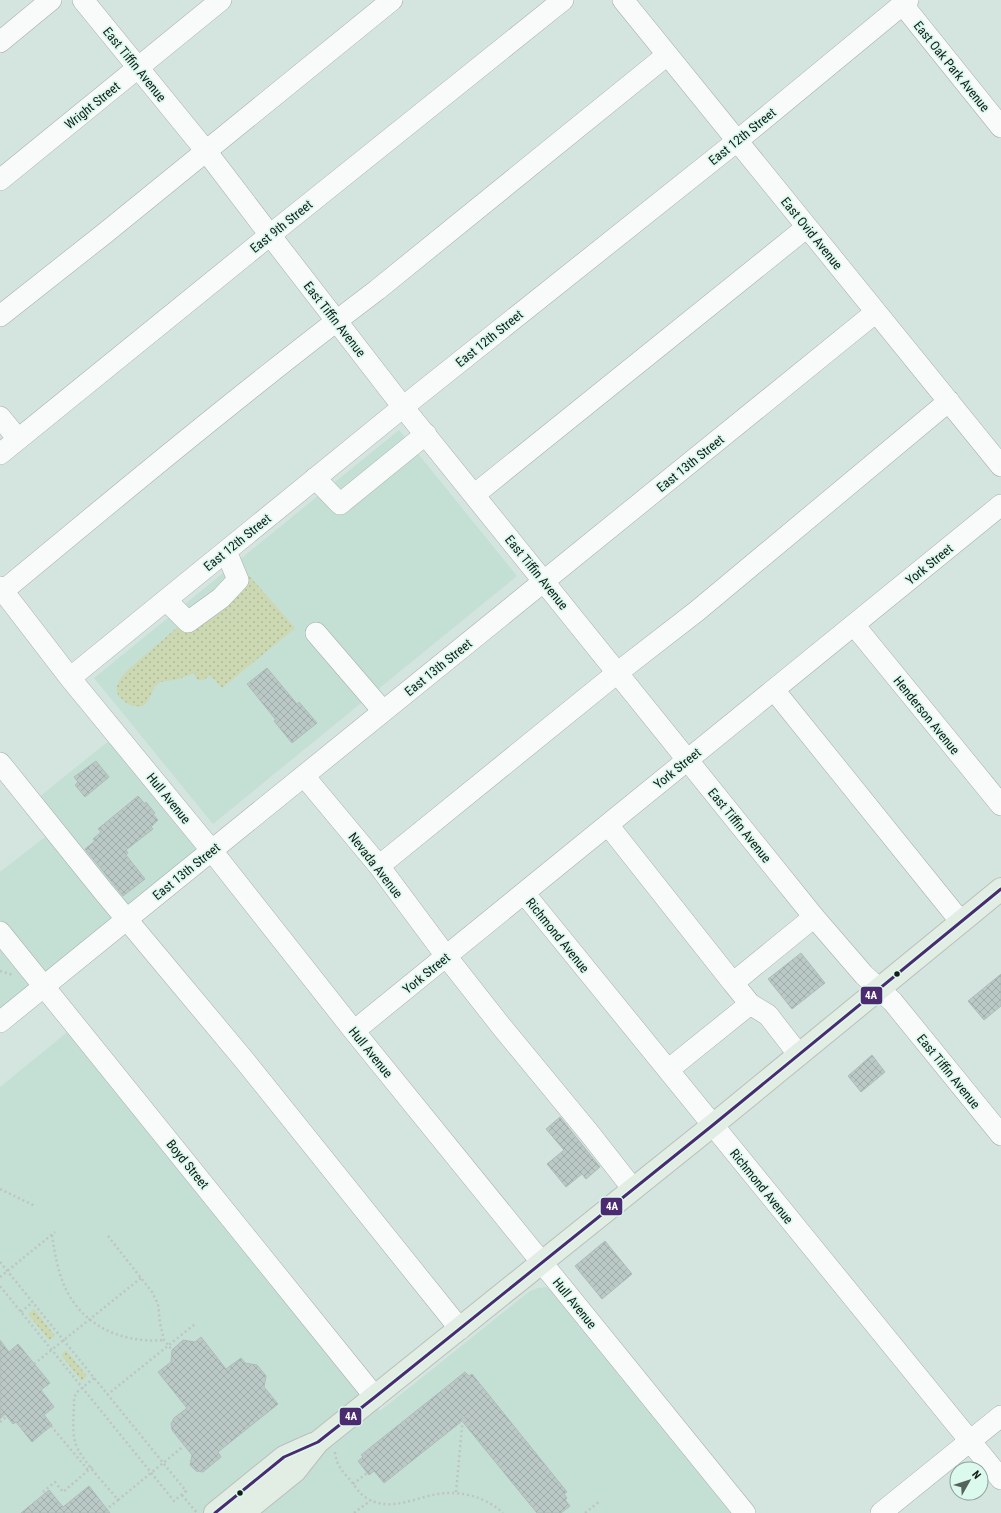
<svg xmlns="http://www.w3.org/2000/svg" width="1001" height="1513" viewBox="0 0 1001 1513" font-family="'Roboto Condensed',sans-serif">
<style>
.built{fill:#c4e0d5}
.park{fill:url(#park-dots)}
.building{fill:url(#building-cross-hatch);stroke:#afbcba}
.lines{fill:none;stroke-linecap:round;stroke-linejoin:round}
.minor-casing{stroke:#a4b0ab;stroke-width:22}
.major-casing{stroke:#b8bfbd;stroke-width:24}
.path{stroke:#bec4c2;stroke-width:2.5;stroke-dasharray:2 3;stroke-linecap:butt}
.minor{stroke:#f9fbfa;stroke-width:21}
.major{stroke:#e2ede3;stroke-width:22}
.bus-1-casing{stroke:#dbf9ed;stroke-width:6}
.bus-1{stroke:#4c2a6f;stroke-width:3}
.bus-dot{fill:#121c18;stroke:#dbf9ed;stroke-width:1.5}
.labels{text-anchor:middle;stroke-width:3.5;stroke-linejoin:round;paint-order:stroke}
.street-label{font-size:13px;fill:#121c18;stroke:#dbf9ed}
.line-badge{stroke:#dbf9ed;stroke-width:1.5}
.badge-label{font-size:11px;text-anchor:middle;font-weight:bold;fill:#fff}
</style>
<defs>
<pattern id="park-dots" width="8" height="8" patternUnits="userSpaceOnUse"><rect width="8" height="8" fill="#cbd8b1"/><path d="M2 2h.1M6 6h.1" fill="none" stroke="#adb998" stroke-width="1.8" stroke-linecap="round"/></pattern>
<pattern id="building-cross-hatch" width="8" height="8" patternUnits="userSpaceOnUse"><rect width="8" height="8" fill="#bbc9c6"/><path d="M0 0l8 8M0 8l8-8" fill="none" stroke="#a0aca9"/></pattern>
</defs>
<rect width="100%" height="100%" fill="#d4e5df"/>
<!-- built -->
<path class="built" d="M399 430 517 576 213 824 94 678Z
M111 739 198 847 195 853 0 1009V872L50 833 28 806Z
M71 1029 380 1411 530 1291 538 1288 546 1287 556 1293 738 1513H0V1087Z"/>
<!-- park -->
<path class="park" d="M244 570 295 628 222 688 210 675 204 680H197L194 673 179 679 160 682 154 688 148 701 143 706C134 707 130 706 123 700 110 690 120 678 129 669Z
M34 1309 55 1336 49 1340 28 1314Z
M66 1350 87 1376 82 1381 61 1355Z"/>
<!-- building -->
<path class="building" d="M267 668 297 704 299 702 317 723 292 743 274 721 276 720 247 684Z
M96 761 109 777 85 797 75 785 78 782 74 777Z
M138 796 145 804 146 802 155 813 153 814 158 820 151 827 153 829 126 850 128 853 126 855 145 879 123 896 85 849 95 841 93 839 101 832 98 829Z
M801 953 825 983 792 1009 768 979Z
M1001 974V1006L984 1020 968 1001Z
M872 1055 885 1072 861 1092 848 1076Z
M560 1117 600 1167 586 1179 582 1174 566 1187 547 1164 564 1150 546 1129Z
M605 1241 632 1274 602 1299 575 1266Z
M201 1337 226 1369 241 1358 245 1363 257 1365 266 1376 264 1387 278 1404 218 1452 221 1457 203 1472 196 1471 190 1465 192 1455 172 1430 171 1424 174 1418 187 1408 158 1372 171 1362 172 1350 183 1340 195 1342Z
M0 1340 9 1352 18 1344 50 1383 41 1390 54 1407 44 1415 52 1425 32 1442 16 1422 13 1424 5 1414 0 1419Z
M465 1372 469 1376 472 1374 567 1492 564 1494 567 1498 565 1500 570 1506 561 1513H537L462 1421 384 1483 374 1471 369 1475 358 1461 363 1457 361 1455Z
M89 1486 110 1513H21L49 1490 63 1507Z"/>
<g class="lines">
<!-- minor casing -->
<g class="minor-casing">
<path id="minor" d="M83 0 206 151 270 235 403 407 814 917 864 975 893 1002 1001 1135
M623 0 1001 466
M903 5 1001 127
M0 42 51 0
M0 180 221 0
M0 316 104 234 392 0
M0 417 18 439
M0 454 270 235 563 0
M315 478 340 504 426 434
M474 495 807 227
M0 587 70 678 212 851 354 1031 745 1513
M3 591C126 489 249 387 377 290L667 55
M166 600 188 622 221 598 238 580 226 551
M854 625 1001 805
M316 633 383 711
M70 678 403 407 737 141 908 0
M774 690 961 922
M0 763 103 891 245 1061 460 1329
M304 776 379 866 446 956 501 1026 590 1134 633 1189
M608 825 733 983
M379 866 617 673 697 611 949 401
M524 893 1001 1479
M0 932 375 1397
M0 1022 876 312
M354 1031 1001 505
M799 1055 768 1015 750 1004 733 983 814 917
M668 1070 750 1004
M881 1513 1001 1416"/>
</g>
<!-- major casing -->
<g class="major-casing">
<path id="major" d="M215 1513 284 1457 313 1444
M243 1513 295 1471 318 1442 713 1125 1001 889"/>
</g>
<!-- path -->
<path class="path" d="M0 971 13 975
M0 1189 35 1206
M52 1235C54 1248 56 1261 60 1274 74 1321 116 1344 164 1340
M108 1236 152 1292 158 1304 160 1323 164 1340 172 1350
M0 1262 186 1491 174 1501 0 1286
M0 1277 55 1232
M21 1312 33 1302
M34 1364 141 1278
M94 1378 76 1393 74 1399C74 1412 72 1430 75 1442 80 1459 107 1486 118 1500L107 1509
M107 1395 195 1324
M0 1422 7 1416
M51 1426 88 1470
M335 1452C336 1465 343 1472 351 1481 355 1486 359 1493 365 1497 389 1513 413 1498 438 1494 460 1490 486 1497 503 1513
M353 1484 367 1473
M43 1492 55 1482 63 1492 92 1467
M456 1492 463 1416
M182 1495 197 1513
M118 1500 185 1445
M354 1513 371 1500
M585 1513 600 1501"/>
<!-- minor -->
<use href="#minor" class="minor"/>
<!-- major -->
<use href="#major" class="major"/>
<!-- bus-1 casing -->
<g class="bus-1-casing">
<path id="bus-1" d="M215 1513 284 1457 318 1442 375 1397 713 1125 1001 889"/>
</g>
<!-- bus-1 -->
<use href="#bus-1" class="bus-1"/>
</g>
<!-- markers -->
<g class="bus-dot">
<circle cx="897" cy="974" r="3.5"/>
<circle cx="240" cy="1493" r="3.5"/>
</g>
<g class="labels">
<!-- street labels -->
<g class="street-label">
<text transform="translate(135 64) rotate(51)" y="5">East Tiffin Avenue</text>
<text transform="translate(952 66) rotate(51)" y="5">East Oak Park Avenue</text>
<text transform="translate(92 105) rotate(-39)" y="5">Wright Street</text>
<text transform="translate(742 136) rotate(-39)" y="5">East 12th Street</text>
<text transform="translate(281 226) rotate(-39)" y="5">East 9th Street</text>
<text transform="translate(812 233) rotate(51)" y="5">East Ovid Avenue</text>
<text transform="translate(335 319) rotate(52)" y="5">East Tiffin Avenue</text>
<text transform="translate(489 338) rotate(-39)" y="5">East 12th Street</text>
<text transform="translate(690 463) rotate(-39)" y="5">East 13th Street</text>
<text transform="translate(237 542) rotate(-39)" y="5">East 12th Street</text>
<text transform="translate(929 564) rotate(-39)" y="5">York Street</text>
<text transform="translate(537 572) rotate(51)" y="5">East Tiffin Avenue</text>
<text transform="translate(438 667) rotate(-39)" y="5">East 13th Street</text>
<text transform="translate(927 715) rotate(51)" y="5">Henderson Avenue</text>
<text transform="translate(677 768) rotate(-39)" y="5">York Street</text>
<text transform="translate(169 798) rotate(51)" y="5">Hull Avenue</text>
<text transform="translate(740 825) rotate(51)" y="5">East Tiffin Avenue</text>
<text transform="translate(376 865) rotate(52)" y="5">Nevada Avenue</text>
<text transform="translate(186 871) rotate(-39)" y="5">East 13th Street</text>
<text transform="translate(558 935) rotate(51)" y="5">Richmond Avenue</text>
<text transform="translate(426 973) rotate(-39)" y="5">York Street</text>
<text transform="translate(371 1052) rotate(51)" y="5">Hull Avenue</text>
<text transform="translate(949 1071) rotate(51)" y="5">East Tiffin Avenue</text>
<text transform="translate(188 1164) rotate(51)" y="5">Boyd Street</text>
<text transform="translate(762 1186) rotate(51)" y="5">Richmond Avenue</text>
<text transform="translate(575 1303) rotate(51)" y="5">Hull Avenue</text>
</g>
</g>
<g class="line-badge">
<rect x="860" y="986" width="23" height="19" rx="4" fill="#4c2a6f"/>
<rect x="600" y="1197" width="23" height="19" rx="4" fill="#4c2a6f"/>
<rect x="339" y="1407" width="23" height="19" rx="4" fill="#4c2a6f"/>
</g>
<g class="badge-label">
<text x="871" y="999">4A</text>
<text x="612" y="1210">4A</text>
<text x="351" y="1420">4A</text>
</g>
<!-- north arrow -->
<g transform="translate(969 1481) rotate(51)"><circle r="19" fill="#dbf9ed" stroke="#8ba198"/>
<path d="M0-3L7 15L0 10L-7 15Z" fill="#56625e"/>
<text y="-6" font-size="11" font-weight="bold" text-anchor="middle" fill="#121c18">N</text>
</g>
</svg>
